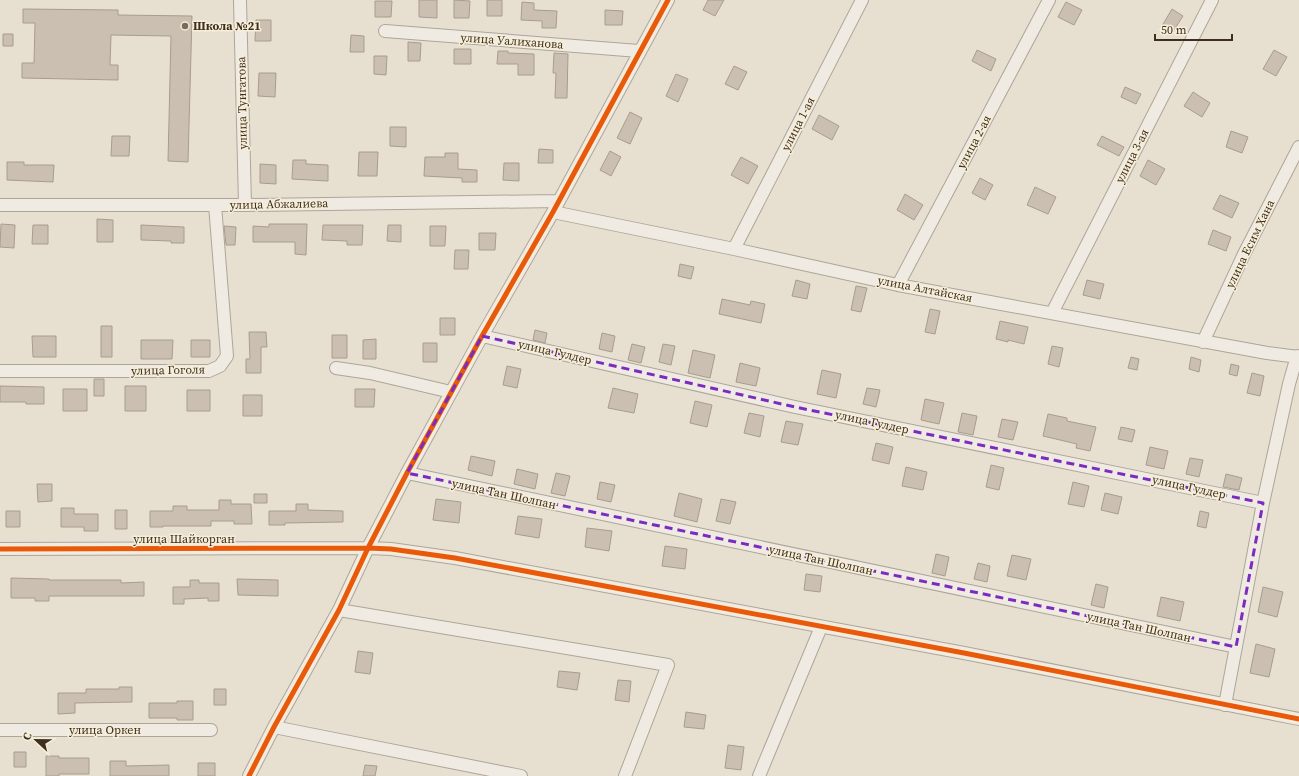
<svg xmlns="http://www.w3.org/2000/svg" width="1299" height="776" viewBox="0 0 1299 776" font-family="'Source Serif 4',serif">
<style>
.building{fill:#cbbfb2;stroke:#a89c90}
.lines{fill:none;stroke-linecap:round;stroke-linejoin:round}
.minor-casing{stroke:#ada599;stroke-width:14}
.minor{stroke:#efebe3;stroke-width:12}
.cycleway-casing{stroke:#f7eed8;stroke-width:8}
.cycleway{stroke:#e8590c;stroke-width:5}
.marked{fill:none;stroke:#7b2cbf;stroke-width:3;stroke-dasharray:8 5;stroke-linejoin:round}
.poi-dot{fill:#786c5e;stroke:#f7eed8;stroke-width:1.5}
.labels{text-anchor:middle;stroke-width:3;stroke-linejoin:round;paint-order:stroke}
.poi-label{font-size:12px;font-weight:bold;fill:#3d2e20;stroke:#f7eed8;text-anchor:start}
.street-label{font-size:12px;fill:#3d2e20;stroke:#f7eed8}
</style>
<rect width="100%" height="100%" fill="#e7e0d1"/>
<!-- building -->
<path class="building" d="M419 0H437V18L419 17Z
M454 0 470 1 469 18H454Z
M487 0H502V16H487Z
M708 0H724L715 16 703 10Z
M375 1H392L391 17H375Z
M522 2 534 3V10L557 11 556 28H542V21L521 20Z
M1066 2 1082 10 1074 25 1058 17Z
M23 9 118 10V15L192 16 188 162 168 161 171 36 111 35 110 65H118V80L22 78V63H34L35 23H23Z
M1172 9 1183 16 1172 33 1162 26Z
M605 10 623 11 622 25H605Z
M256 20H271V41H255Z
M3 34H13V46H3Z
M351 35 364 36V52H350Z
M408 42 421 43 420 61H408Z
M454 49H471V64H454Z
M977 50 996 59 991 71 972 61Z
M1274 50 1287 57 1276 76 1263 69Z
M498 51H508V53L534 54V75H518V64H497Z
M554 53 568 54 567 98H555L556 73H553Z
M374 56H387L386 75 374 74Z
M734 66 747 72 738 90 725 84Z
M259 73H276L275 97 258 96Z
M676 74 688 79 678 102 666 96Z
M1125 87 1141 94 1136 104 1121 97Z
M1193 92 1210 103 1202 117 1184 106Z
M630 112 642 118 630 144 617 138Z
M819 115 839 126 832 140 812 129Z
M390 127H406V147L390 146Z
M1231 131 1248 137 1242 153 1226 147Z
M112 136H130L129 156H111Z
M1102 136 1124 147 1119 156 1097 145Z
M539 149 553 150V163H538Z
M610 151 621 157 611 176 600 170Z
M359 152H378L377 176H358Z
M445 153H458V169L477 170V182H462V178L424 176 425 157H445Z
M741 157 758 166 748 184 731 175Z
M293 160H306V164L328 165V181L292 179Z
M1148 160 1165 169 1156 185 1140 176Z
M7 162H24V165H54L53 182 7 180Z
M504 163H519V181L503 180Z
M260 164 276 165V184L260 183Z
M980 178 993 185 985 200 972 193Z
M1035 187 1056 197 1048 214 1027 205Z
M905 194 923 205 914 220 897 210Z
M1220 195 1239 203 1232 218 1213 209Z
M97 219 113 220V242H97Z
M1 224 15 225 14 248 0 247Z
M269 224H307L306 255 295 254V242H253V226L269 227Z
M33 225H48V244H32Z
M141 225 184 227V243H171V241L141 240Z
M323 225H363L362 245H347V241L322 240Z
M388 225H401V242L387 241Z
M224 226 236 227 235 245H226Z
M430 226H446L445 246H430Z
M1213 230 1231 237 1226 251 1208 244Z
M479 233H496L495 250H479Z
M455 250H469L468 269H454Z
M680 264 694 267 691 279 678 276Z
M796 280 810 284 807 299 792 296Z
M1087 280 1104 284 1100 299 1083 295Z
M856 286 867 288 861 312 851 310Z
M722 299 750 305 751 301 765 304 761 323 719 314Z
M930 309 940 311 935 334 925 332Z
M440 318H455V335H440Z
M1000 321 1028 327 1024 344 1008 340V342L996 339Z
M101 326H112V357H101Z
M535 330 547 333 545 343 533 340Z
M249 332H266L267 347H261V373H246V359H250Z
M602 333 615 336 612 352 599 349Z
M332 335H347V358H332Z
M32 336H56V357H33Z
M376 339V359H363V340Z
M141 340H173L172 359H141Z
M191 340H210V357H191Z
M423 343H437V362H423Z
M632 344 645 347 641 363 628 360Z
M663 344 675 346 671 365 659 362Z
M1052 346 1063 348 1059 367 1048 364Z
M693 350 715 355 710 378 688 373Z
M1131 357 1139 359 1137 370 1128 368Z
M1191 357 1201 360 1199 372 1189 369Z
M740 363 760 368 756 386 736 382Z
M1231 364 1239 366 1237 376 1229 374Z
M507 366 521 369 517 388 503 385Z
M822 370 841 374 836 398 817 394Z
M1252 373 1264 376 1260 396 1247 393Z
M94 379H104V396H94Z
M0 386 44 387V404H26V402H0Z
M125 386H146V411H125Z
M613 388 638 394 634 413 608 408Z
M867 388 880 390 876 407 863 404Z
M63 389H87V411H63Z
M355 389H375L374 407H355Z
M187 390H210V411H187Z
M243 395H262V416H243Z
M925 399 944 403 939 424 921 420Z
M695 401 712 405 707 427 690 423Z
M749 413 764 416 760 437 744 433Z
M962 413 977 416 973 435 958 432Z
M1048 414 1067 418V421L1096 427 1090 451 1076 448 1077 444 1043 436Z
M1002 419 1018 422 1013 440 998 437Z
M786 421 803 424 798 445 781 442Z
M1121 427 1135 430 1132 442 1118 439Z
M876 443 893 447 889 464 872 460Z
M1150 447 1168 451 1164 469 1146 465Z
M471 456 495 461 492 476 468 470Z
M1190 458 1203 460 1199 477 1186 474Z
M991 465 1004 468 999 490 986 487Z
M906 467 927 472 923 490 902 486Z
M517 469 538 474 535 489 514 484Z
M556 473 570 476 565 496 551 493Z
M1226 474 1242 478 1239 490 1223 487Z
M600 482 615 485 611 502 597 499Z
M1073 482 1089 486 1084 507 1068 504Z
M37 484H52V501L38 502Z
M679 493 702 499 697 522 674 516Z
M1105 493 1122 497 1118 514 1101 510Z
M254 494H267V503H254Z
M436 499 461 502 459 523 433 520Z
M721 499 736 502 730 524 716 521Z
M219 500H231V504H251L252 524H234V521H211V526H163V527H150V511H173V506H187V510H219Z
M296 504H308V510L343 511V522L285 523V525H269V511H296Z
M61 508H74V514H98V531H84V527H61Z
M115 510H127V529H115Z
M6 511H20V527H6Z
M1200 511 1209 513 1206 528 1197 526Z
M518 516 542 519 539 538 515 534Z
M587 528 612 531 609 551 585 547Z
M665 546 687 549 685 569 662 566Z
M936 554 949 557 945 576 932 573Z
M1012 555 1031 559 1026 580 1007 576Z
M978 563 990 566 987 582 974 579Z
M806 574 822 576 820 592 804 590Z
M11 578 49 579V580H121V583L144 582V596H49V601H35V598H11Z
M237 579 278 580V596L238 595Z
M190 580H199V583H219V601H208V598L184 599V604H173V587H190Z
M1096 584 1108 587 1104 608 1091 605Z
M1263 587 1283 592 1277 617 1258 612Z
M1161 597 1184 602 1180 621 1157 616Z
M1256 644 1275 649 1269 677 1250 673Z
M358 651 373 653 370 674 355 672Z
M559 671 580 673 577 690 557 687Z
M618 680 631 681 629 702 615 700Z
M119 687H132V702L75 703V713L58 714V693H86V689H119Z
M214 689H226V705H214Z
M177 701H193V720H177V718H149V703H177Z
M686 712 706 715 704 729 684 727Z
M728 745 744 747 741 770 725 768Z
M14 752H26V767H14Z
M46 756H59V758H89V774H59V776H46Z
M110 761H126V766L169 765V776H110Z
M198 763H215V776H198Z
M365 765 377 766 375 776H363Z"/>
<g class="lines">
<!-- minor casing -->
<g class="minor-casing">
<path id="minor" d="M240 0 245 205
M385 31 639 51
M0 205H245L559 201
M553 212 734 249 898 285 1267 353 1299 357
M734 249 862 0
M898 285 1049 0
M1052 313 1212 0
M482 336 795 407 1263 503
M1203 342 1244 254 1299 147
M336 368 370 373 451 392
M0 371H209L220 366 227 356 215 205
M407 473 1236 647
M0 549 368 548 391 549 455 558 964 653 1299 719
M339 610 668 665 625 776
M1225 705 1263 503 1289 384 1297 356
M274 727 521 776
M0 730H211
M249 776 274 727 339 610 368 548 407 473 482 336 553 212 668 0
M759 776 821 627"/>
</g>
<!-- minor -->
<use href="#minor" class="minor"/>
<!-- cycleway casing -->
<g class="cycleway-casing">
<path id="cycleway" d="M0 549 368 548 391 549 455 558 964 653 1299 719
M249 776 274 727 339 610 368 548 407 473 482 336 553 212 668 0"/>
</g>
<!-- cycleway -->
<use href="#cycleway" class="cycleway"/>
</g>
<!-- marked area -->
<path class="marked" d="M482 336 795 407 1263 503 1236 647 407 473Z"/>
<!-- markers -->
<circle class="poi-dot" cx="185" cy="26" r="4"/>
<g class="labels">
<!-- poi labels -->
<g class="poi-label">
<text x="193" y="30">Школа №21</text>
</g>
<!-- street labels -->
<g class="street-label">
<text transform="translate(512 41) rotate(4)" y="4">улица Уалиханова</text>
<text transform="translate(242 103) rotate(-91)" y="4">улица Тунгатова</text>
<text transform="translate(798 124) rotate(-63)" y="4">улица 1-ая</text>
<text transform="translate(974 142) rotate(-62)" y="4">улица 2-ая</text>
<text transform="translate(1132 156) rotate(-63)" y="4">улица 3-ая</text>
<text transform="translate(279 204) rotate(-1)" y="4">улица Абжалиева</text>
<text transform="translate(1250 244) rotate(-64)" y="4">улица Есим Хана</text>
<text transform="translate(925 289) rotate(11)" y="4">улица Алтайская</text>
<text transform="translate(555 352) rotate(13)" y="4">улица Гулдер</text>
<text transform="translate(168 370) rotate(-1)" y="4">улица Гоголя</text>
<text transform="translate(872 422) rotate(12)" y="4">улица Гулдер</text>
<text transform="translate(1189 487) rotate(12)" y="4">улица Гулдер</text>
<text transform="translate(504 494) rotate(12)" y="4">улица Тан Шолпан</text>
<text x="184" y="543">улица Шайкорган</text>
<text transform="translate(821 560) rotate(12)" y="4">улица Тан Шолпан</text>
<text transform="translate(1139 627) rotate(12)" y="4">улица Тан Шолпан</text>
<text x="105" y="734">улица Оркен</text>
</g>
</g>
<!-- north arrow -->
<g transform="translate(36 740) rotate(292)" stroke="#f7eed8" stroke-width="3" paint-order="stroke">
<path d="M0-3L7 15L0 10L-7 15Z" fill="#3d2e20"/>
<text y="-6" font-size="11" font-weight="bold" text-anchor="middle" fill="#3d2e20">С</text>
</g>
<!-- scale -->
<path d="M1155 34v6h77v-6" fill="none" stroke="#3d2e20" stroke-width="2"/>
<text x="1161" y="34" font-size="12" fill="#3d2e20" stroke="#f7eed8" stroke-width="3" paint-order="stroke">50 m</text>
</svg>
